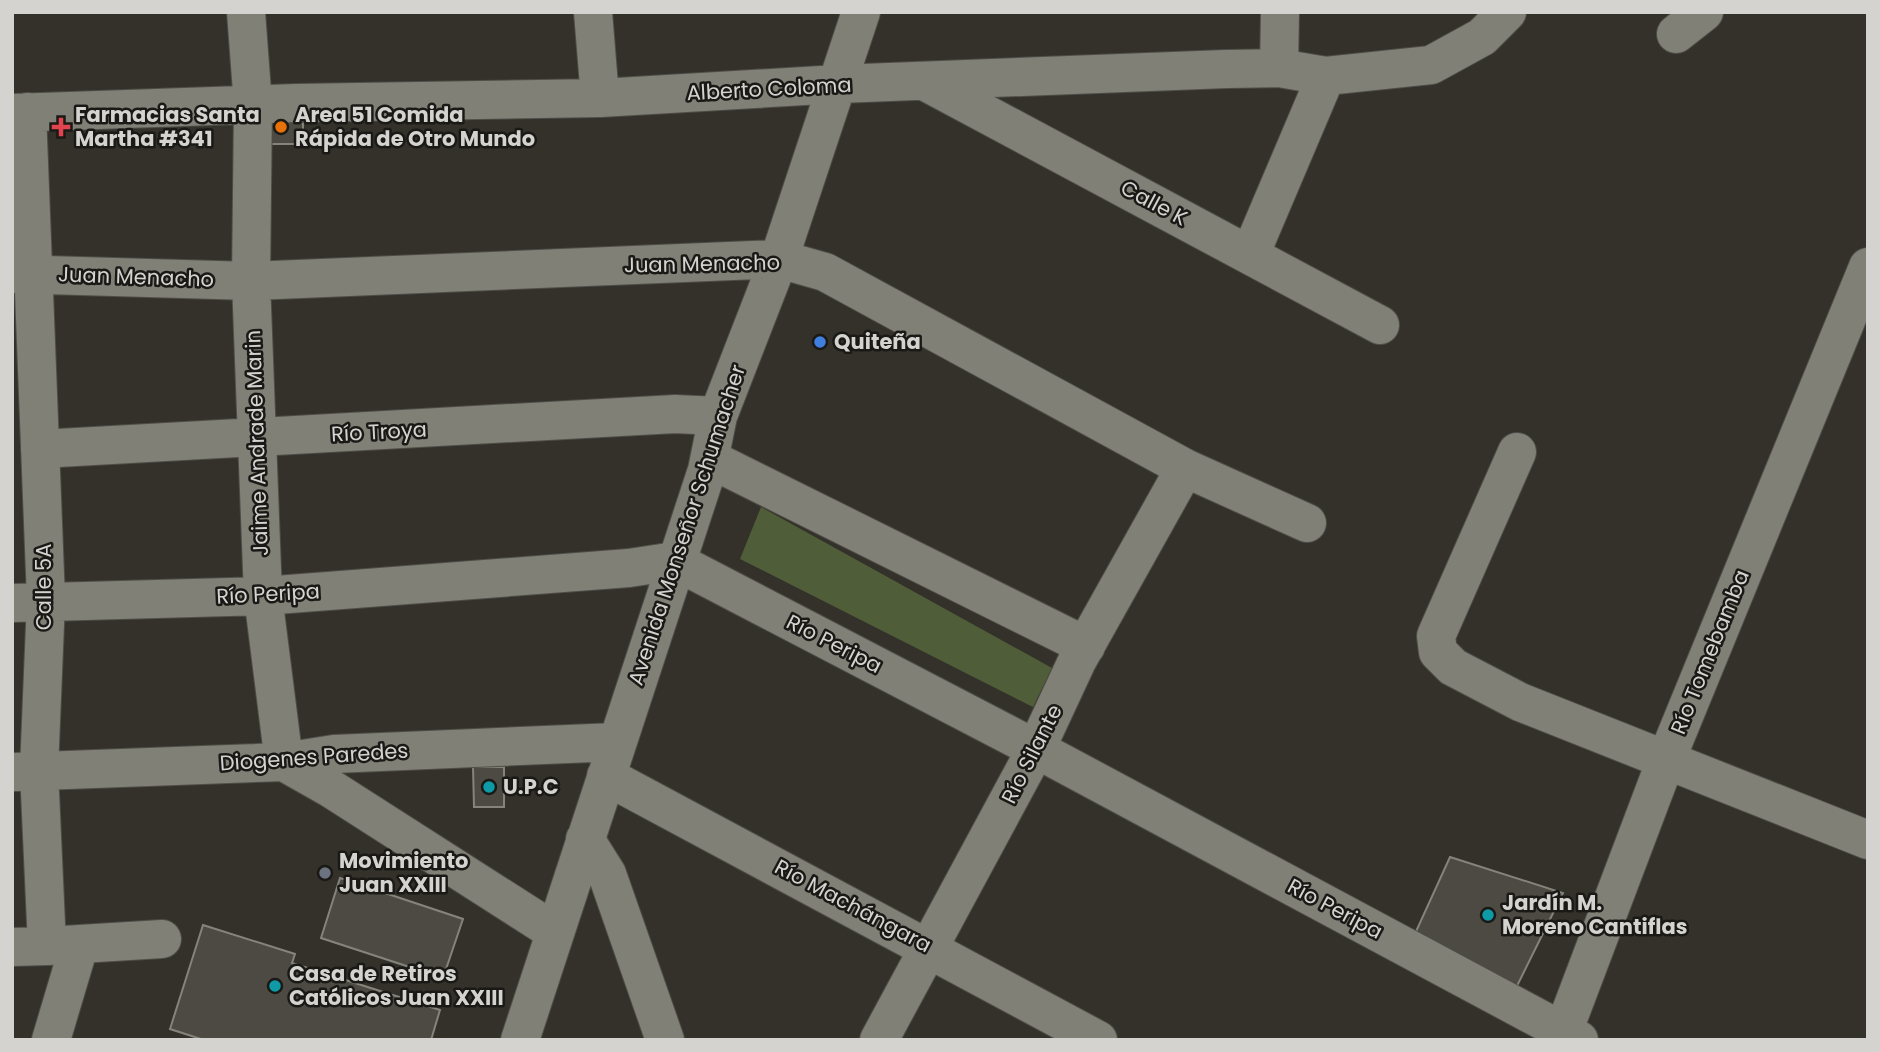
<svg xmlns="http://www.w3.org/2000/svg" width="1880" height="1052" viewBox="0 0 1880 1052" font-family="Poppins,sans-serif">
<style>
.green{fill:#505d39}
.building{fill:#4c4a42;stroke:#85847b;stroke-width:2}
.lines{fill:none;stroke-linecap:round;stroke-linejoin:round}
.minor-casing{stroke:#4f4d47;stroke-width:40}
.minor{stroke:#818077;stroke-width:38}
.health-dot{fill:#e0444e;stroke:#1a1916;stroke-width:2.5}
.food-dot{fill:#e8710a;stroke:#1a1916;stroke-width:2.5}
.shop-dot{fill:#3f7fe0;stroke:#1a1916;stroke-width:2.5}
.culture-dot{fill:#0f9aa8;stroke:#1a1916;stroke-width:2.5}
.worship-dot{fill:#6b7280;stroke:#1a1916;stroke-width:2.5}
.labels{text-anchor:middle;stroke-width:5;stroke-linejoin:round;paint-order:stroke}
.street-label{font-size:21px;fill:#d4d3cf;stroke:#1a1916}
.poi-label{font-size:21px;font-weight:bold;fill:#d4d3cf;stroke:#1a1916;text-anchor:start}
</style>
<rect width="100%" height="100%" fill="#33312a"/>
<!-- green -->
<path class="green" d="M761 507 1052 668 1033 707 740 559Z"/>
<!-- building -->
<path class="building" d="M259 110H303V144H259Z
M473 767H504V807H474Z
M1450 857 1563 893 1514 992 1413 938Z
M340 878 463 919 443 978 321 938Z
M203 925 295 954 292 963 440 1010 431 1040H204L170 1029Z"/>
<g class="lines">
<!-- minor casing -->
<g class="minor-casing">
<path id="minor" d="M246 12 253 105 251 281 263 596 284 762 330 788 555 932
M593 12 600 98
M1676 34 1704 12
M1279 68 1280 12
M928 83 1380 325
M27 112 46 600 39 770 47 946 162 939
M12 113 297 103 600 98 838 84 1226 69 1279 68 1326 76 1431 65 1482 37 1507 12
M1250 255 1326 76
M12 274 251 281 779 259 825 272 1185 468 1307 523
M40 449 675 414 718 416
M1517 452 1436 636 1438 652 1453 667 1520 702 1868 840
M710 459 1086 646
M12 603 263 596 629 568 675 561 1036 749 1579 1040
M14 772 284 762 334 754 616 742
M606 776 1098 1040
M585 839 607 874 665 1040
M12 947 47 946
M51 1040 79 946
M520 1040 707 470 718 416 779 259 861 12
M879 1040 1036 749 1077 661 1185 468
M1560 1040 1666 760 1868 267"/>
</g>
<!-- minor -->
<use href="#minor" class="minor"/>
</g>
<!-- markers -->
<path class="health-dot" d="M57.5 116.5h7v7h7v7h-7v7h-7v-7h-7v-7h7z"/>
<circle class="food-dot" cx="281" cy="127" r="7"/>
<circle class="shop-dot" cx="820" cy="342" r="7"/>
<g class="culture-dot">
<circle cx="489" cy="787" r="7"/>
<circle cx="1488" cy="915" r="7"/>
<circle cx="275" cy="986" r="7"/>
</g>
<circle class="worship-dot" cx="325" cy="873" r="7"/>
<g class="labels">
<!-- street labels -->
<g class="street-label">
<text transform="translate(769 89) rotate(-3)" y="7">Alberto Coloma</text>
<text transform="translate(1154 203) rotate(28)" y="7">Calle K</text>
<text transform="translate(702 264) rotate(-1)" y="7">Juan Menacho</text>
<text transform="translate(136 277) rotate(2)" y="7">Juan Menacho</text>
<text transform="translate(379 432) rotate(-3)" y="7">Río Troya</text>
<text transform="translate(257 443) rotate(-92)" y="7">Jaime Andrade Marin</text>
<text transform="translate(687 525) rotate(-72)" y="7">Avenida Monseñor Schumacher</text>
<text transform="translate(44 587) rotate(-90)" y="7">Calle 5A</text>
<text transform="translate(268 594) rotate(-3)" y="7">Río Peripa</text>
<text transform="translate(834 644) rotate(27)" y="7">Río Peripa</text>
<text transform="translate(1710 652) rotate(-68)" y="7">Río Tomebamba</text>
<text transform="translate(1032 754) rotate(-63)" y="7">Río Silante</text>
<text transform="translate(314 757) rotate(-4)" y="7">Diogenes Paredes</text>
<text transform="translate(853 906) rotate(28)" y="7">Río Machángara</text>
<text transform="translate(1335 909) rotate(28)" y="7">Río Peripa</text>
</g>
<!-- poi labels -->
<g class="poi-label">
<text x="75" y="122">Farmacias Santa<tspan x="75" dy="24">Martha #341</tspan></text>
<text x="295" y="122">Area 51 Comida<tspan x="295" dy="24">Rápida de Otro Mundo</tspan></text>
<text x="834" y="349">Quiteña</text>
<text x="503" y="794">U.P.C</text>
<text x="339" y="868">Movimiento<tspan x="339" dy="24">Juan XXIII</tspan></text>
<text x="1502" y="910">Jardín M.<tspan x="1502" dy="24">Moreno Cantiflas</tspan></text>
<text x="289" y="981">Casa de Retiros<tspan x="289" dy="24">Católicos Juan XXIII</tspan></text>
</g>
</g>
<!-- border -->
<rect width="1880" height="1052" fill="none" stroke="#d4d3cf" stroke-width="28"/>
</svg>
